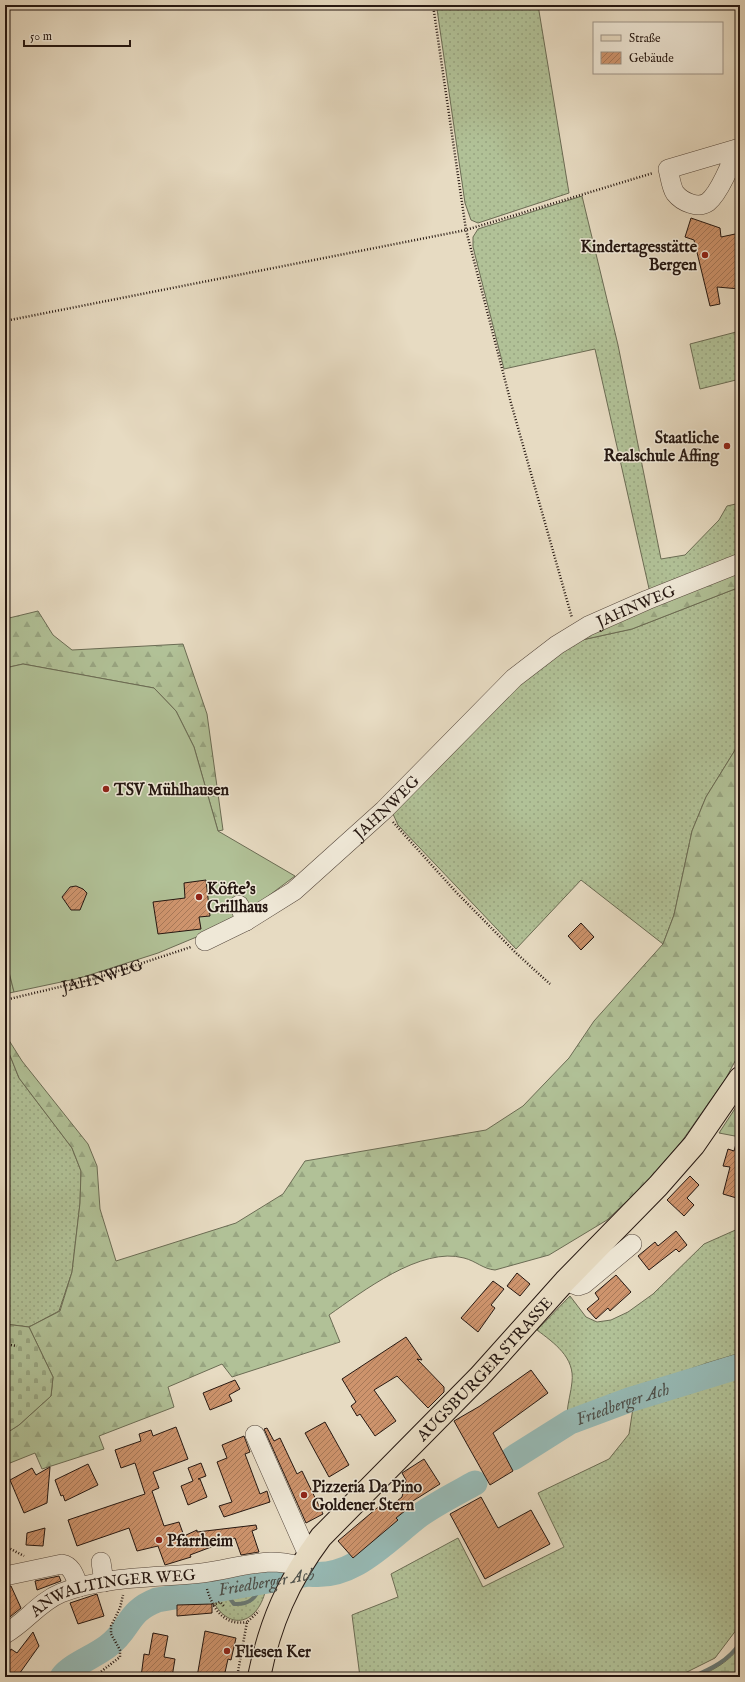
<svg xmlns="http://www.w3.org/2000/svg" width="745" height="1682" viewBox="0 0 745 1682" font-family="'IM FELL English',serif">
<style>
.grass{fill:url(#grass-dots);stroke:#6b6c54}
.forest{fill:url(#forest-firs);stroke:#6b6c54}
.wetland{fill:url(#wetland-marsh);stroke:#6b6c54}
.cemetery{fill:url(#cemetery-stones);stroke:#6b6c54}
.pitch{fill:#b1c197;stroke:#6b6c54}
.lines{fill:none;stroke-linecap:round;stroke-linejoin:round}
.stream{stroke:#697975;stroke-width:4}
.river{stroke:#97bbb7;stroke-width:25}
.building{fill:url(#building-hatch);stroke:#251711}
.minor-casing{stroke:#56483d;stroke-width:20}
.major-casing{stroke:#251711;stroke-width:24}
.path{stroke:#251711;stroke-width:2.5;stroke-dasharray:1 2;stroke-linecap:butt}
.minor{stroke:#efe8d7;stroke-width:19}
.major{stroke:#e7dbc2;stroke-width:22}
.poi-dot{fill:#8f2418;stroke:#efe8d7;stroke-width:1.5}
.labels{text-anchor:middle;stroke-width:3;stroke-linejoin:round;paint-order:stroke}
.poi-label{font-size:16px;font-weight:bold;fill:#251711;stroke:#efe8d7;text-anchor:start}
.street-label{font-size:16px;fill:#251711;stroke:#efe8d7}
.water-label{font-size:17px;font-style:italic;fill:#4d504b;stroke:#efe8d7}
</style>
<defs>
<pattern id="grass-dots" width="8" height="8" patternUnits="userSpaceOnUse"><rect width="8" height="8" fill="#b1c197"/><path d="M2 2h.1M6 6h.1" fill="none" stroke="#98a581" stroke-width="1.8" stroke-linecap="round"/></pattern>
<pattern id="forest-firs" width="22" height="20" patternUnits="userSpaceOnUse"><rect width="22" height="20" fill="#b1c197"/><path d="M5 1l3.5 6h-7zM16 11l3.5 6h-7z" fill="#98a581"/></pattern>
<pattern id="wetland-marsh" width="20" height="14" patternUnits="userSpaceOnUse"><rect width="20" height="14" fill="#b1c197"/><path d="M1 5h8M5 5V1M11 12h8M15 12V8" fill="none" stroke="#98a581"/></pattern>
<pattern id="cemetery-stones" width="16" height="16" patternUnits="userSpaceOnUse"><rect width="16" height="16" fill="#b1c197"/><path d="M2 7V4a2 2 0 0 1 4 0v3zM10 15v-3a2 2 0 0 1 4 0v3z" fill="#98a581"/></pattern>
<pattern id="building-hatch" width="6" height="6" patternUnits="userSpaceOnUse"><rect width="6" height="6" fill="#ce946d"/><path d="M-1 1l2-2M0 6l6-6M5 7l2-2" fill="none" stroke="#a77858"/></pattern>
</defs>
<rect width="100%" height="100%" fill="#e7dbc2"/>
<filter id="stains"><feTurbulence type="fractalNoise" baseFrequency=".005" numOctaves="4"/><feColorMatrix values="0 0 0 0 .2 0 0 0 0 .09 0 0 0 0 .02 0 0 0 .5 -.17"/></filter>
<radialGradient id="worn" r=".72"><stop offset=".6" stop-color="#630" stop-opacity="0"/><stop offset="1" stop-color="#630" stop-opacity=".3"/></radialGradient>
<!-- grass -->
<path class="grass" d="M459 5H538L569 193 478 223 471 220 465 203 437 9Z
M582 196 618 345 661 559 685 555 719 520 727 506 740 503V559L650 593 595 349 504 369 473 247V237L478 229Z
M740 331V379L700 389 690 344Z
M740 587V742L706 797 692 831 674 915 663 944 581 880 516 949 398 825 393 814 519 681 568 643 632 629Z
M5 956 14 992 5 994Z
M5 1043 19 1078 72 1148 81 1171 80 1203 72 1272 59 1311 29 1327 5 1324Z
M740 1228V1353L707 1363 567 1413C568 1402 571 1392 572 1382 575 1357 554 1343 537 1330L570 1296 586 1317 597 1322 611 1320 628 1312 653 1294 704 1244Z
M740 1378V1625L715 1658 685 1673 655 1677H360L352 1615 398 1597 391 1574 458 1538 483 1587 564 1547 538 1493 609 1459 629 1434 633 1408Z
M267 1582C262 1624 227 1637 209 1593Z"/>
<!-- forest -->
<path class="forest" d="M740 566V587L632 629 568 643Z
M38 611 53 635 72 650 183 644 207 714 223 830 218 831 194 747 176 711 154 688 23 664 5 668V619Z
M740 742V1052L726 1078 682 1141 646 1183 607 1220 549 1255 495 1270C483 1269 476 1261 464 1258 421 1246 362 1292 329 1315L340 1342 232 1377 222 1364 168 1387 174 1407 99 1436 104 1449 42 1469 35 1453 5 1465V1434L19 1425 51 1396 53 1377 29 1327 60 1311 72 1272 80 1203 81 1171 72 1148 19 1078 5 1043V1034L22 1061 88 1144 97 1166 100 1209 116 1261 236 1223 283 1194 305 1161 486 1130 523 1106 569 1058 594 1021 663 944 674 915 692 831 706 797Z
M740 1101V1137L719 1133Z"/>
<!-- wetland -->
<path class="wetland" d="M740 1646V1677H697C714 1670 730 1661 740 1646Z"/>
<!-- cemetery -->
<path class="cemetery" d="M5 1324 29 1327 53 1377 51 1396 19 1425 5 1434Z"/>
<!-- pitch -->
<path class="pitch" d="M23 664 154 688 176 711 194 747 218 831 295 876 235 921 158 953 80 978 14 992 5 956V668Z"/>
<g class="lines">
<!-- stream -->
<path class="stream" d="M223 1589 234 1604C252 1605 256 1596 264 1582
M692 1677C711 1669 728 1661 740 1643"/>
<!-- river -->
<g class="river">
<path id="s1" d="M513 1458 570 1422 629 1400 740 1366"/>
<path id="s2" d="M62 1677C72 1664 94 1657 108 1646 131 1629 126 1612 157 1600L309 1574C353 1580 387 1540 420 1515 437 1503 457 1493 475 1483"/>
</g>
</g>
<!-- building -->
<path class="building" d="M691 218 720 228 721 237 740 233V289L717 287 720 304 710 306 694 240 685 237Z
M206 880 210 916 199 917 201 929 158 934 153 902 185 898 184 883Z
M76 886 83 889 87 893 80 910H71L62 897 70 887Z
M581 923 594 937 581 950 568 936Z
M736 1144H740V1199L723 1194 730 1167 723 1166 728 1149 734 1151Z
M690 1176 699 1185 687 1198 694 1205 684 1216 667 1200Z
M676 1231 687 1245 679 1252 676 1249 649 1270 638 1256 655 1242 658 1246Z
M517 1273 530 1284 520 1296 507 1286Z
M616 1275 631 1292 610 1311 608 1308 596 1319 587 1309 599 1299 595 1293Z
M493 1281 504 1289 491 1305 495 1308 478 1332 461 1318Z
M406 1337 422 1360 417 1359 444 1387V1392L428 1408 397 1376 374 1390 396 1421 375 1436 360 1414 357 1416 351 1406 356 1402 342 1379Z
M531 1370 548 1393 493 1433 513 1471 490 1485 454 1421 480 1406Z
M235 1380 240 1389 229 1395 232 1401 210 1410 203 1393Z
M325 1422 349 1465 329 1477 305 1433Z
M176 1427 188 1459 153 1472 159 1488 152 1491 164 1526 179 1522 184 1536 197 1530V1532L256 1525 257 1529 252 1531 259 1552 241 1555 235 1538 190 1555 191 1557 165 1565 158 1546 137 1551 129 1528 77 1546 68 1520 145 1494 135 1463 121 1468 115 1450 141 1441 139 1434 151 1430 153 1436Z
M267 1428 274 1441 280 1438 297 1474 302 1471 323 1514 306 1523 264 1429Z
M244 1436 250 1452 245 1454 260 1494 267 1491 270 1502 224 1517 219 1506 232 1502 217 1462 227 1458 222 1445Z
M424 1459 440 1484 408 1504 410 1507 396 1518 398 1520 353 1558 338 1541 383 1503 388 1508 402 1497 406 1480 402 1473Z
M201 1463 206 1476 198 1479H200L207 1497 188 1505 181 1486 193 1481 188 1468Z
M88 1464 98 1485 65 1501 63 1495 61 1496 55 1480Z
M50 1467 47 1503 24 1513 10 1480 32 1468 36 1475Z
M481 1497 498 1528 531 1510 550 1544 485 1579 450 1514Z
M45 1528 43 1546 26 1545 27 1533Z
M59 1576 61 1581 37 1590 35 1581Z
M11 1586 21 1608 5 1621V1587Z
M97 1594 104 1616 78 1624 70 1603Z
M212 1604V1613L177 1616V1605Z
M205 1631 236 1638 231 1660 228 1659 224 1677H197Z
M33 1632 39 1646 17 1677H5V1659L11 1649 17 1653Z
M153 1633 168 1636 164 1657 175 1659 172 1677H141L144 1654 149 1655Z"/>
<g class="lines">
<!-- minor casing -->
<g class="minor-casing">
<g id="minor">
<path d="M736 149C732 163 719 193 708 202 698 209 682 202 675 193 671 187 670 176 668 169L736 149 740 148"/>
<path d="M239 905 246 921"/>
<path id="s4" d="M205 941 246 921 294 891 384 810 514 678 557 645 588 626 647 600 740 563"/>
<path d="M565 1281 578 1286 584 1284 632 1244"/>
<path d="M255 1435 308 1555"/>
<path d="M101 1562 104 1582"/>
<path d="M5 1576 62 1564C73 1566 75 1578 79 1587"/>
<path id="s5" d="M5 1634C26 1622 39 1602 61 1593 103 1576 157 1578 202 1573 225 1570 248 1563 271 1562 281 1562 292 1564 301 1566"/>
</g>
</g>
<!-- major casing -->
<g class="major-casing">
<g id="major">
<path id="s6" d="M259 1677C270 1623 288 1581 321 1537L479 1377 565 1281 658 1186 694 1145 740 1078"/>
</g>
</g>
<!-- path -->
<g class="path">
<path d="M433 5 466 230 511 403 572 618"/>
<path d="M5 321 466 230 653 173"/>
<path d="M393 822 456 892 516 953 550 984"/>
<path id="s3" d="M5 1000 97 978 191 947"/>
<path d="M5 1344 17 1346"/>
<path d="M5 1546 24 1556"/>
<path d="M207 1589C213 1609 224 1626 247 1622"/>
<path d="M213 1605 220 1602 224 1606"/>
<path d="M94 1677 120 1657V1650L111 1634V1626L120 1608 123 1595"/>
<path d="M237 1677 247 1622 259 1611"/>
</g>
<!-- minor -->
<use href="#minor" class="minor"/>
<!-- major -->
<use href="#major" class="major"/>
</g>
<!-- markers -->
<g class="poi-dot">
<circle cx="705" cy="255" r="4"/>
<circle cx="727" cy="446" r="4"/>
<circle cx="106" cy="789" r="4"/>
<circle cx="199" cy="897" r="4"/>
<circle cx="304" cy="1495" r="4"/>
<circle cx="159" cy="1540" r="4"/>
<circle cx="227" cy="1651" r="4"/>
</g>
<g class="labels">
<!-- poi labels -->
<g class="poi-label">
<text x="697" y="252" text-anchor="end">Kindertagesstätte<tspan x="697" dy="18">Bergen</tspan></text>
<text x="719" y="443" text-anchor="end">Staatliche<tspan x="719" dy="18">Realschule Affing</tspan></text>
<text x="114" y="795">TSV Mühlhausen</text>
<text x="207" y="894">Köfte's<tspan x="207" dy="18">Grillhaus</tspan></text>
<text x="312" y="1492">Pizzeria Da Pino<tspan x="312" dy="18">Goldener Stern</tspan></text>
<text x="167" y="1546">Pfarrheim</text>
<text x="235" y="1657">Fliesen Ker</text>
</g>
<!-- street labels -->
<g class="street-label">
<text dy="6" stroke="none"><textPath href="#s4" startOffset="551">JAHNWEG</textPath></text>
<text dy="6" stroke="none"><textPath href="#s4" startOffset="227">JAHNWEG</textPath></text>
<text dy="6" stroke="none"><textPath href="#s3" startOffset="100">JAHNWEG</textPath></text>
<text dy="6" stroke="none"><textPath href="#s6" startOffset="389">AUGSBURGER STRASSE</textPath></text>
<text dy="6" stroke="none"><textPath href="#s5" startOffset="120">ANWALTINGER WEG</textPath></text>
</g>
<!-- water labels -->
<g class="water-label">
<text dy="6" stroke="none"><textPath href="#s1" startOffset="123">Friedberger Ach</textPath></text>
<text dy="6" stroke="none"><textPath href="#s2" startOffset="235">Friedberger Ach</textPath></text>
</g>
</g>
<!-- margin -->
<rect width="745" height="1682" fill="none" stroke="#e7dbc2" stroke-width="20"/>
<rect x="6" y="6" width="733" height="1670" fill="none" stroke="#251711" stroke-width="2"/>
<rect x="10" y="10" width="725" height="1662" fill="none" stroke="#251711"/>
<!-- legend -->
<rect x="593" y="22" width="130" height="52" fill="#efe8d7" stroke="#9e9488"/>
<rect x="601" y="35" width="20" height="6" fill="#e7dbc2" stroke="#9e9488"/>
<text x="629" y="42" font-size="12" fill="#251711">Straße</text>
<rect x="601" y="52" width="20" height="12" fill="url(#building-hatch)" stroke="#9e9488"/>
<text x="629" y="62" font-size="12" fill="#251711">Gebäude</text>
<!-- scale -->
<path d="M24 40v6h106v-6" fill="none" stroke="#251711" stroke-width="2"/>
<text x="30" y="40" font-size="12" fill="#251711" stroke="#efe8d7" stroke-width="3" paint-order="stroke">50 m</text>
<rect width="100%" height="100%" filter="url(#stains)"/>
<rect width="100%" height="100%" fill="url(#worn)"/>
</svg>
